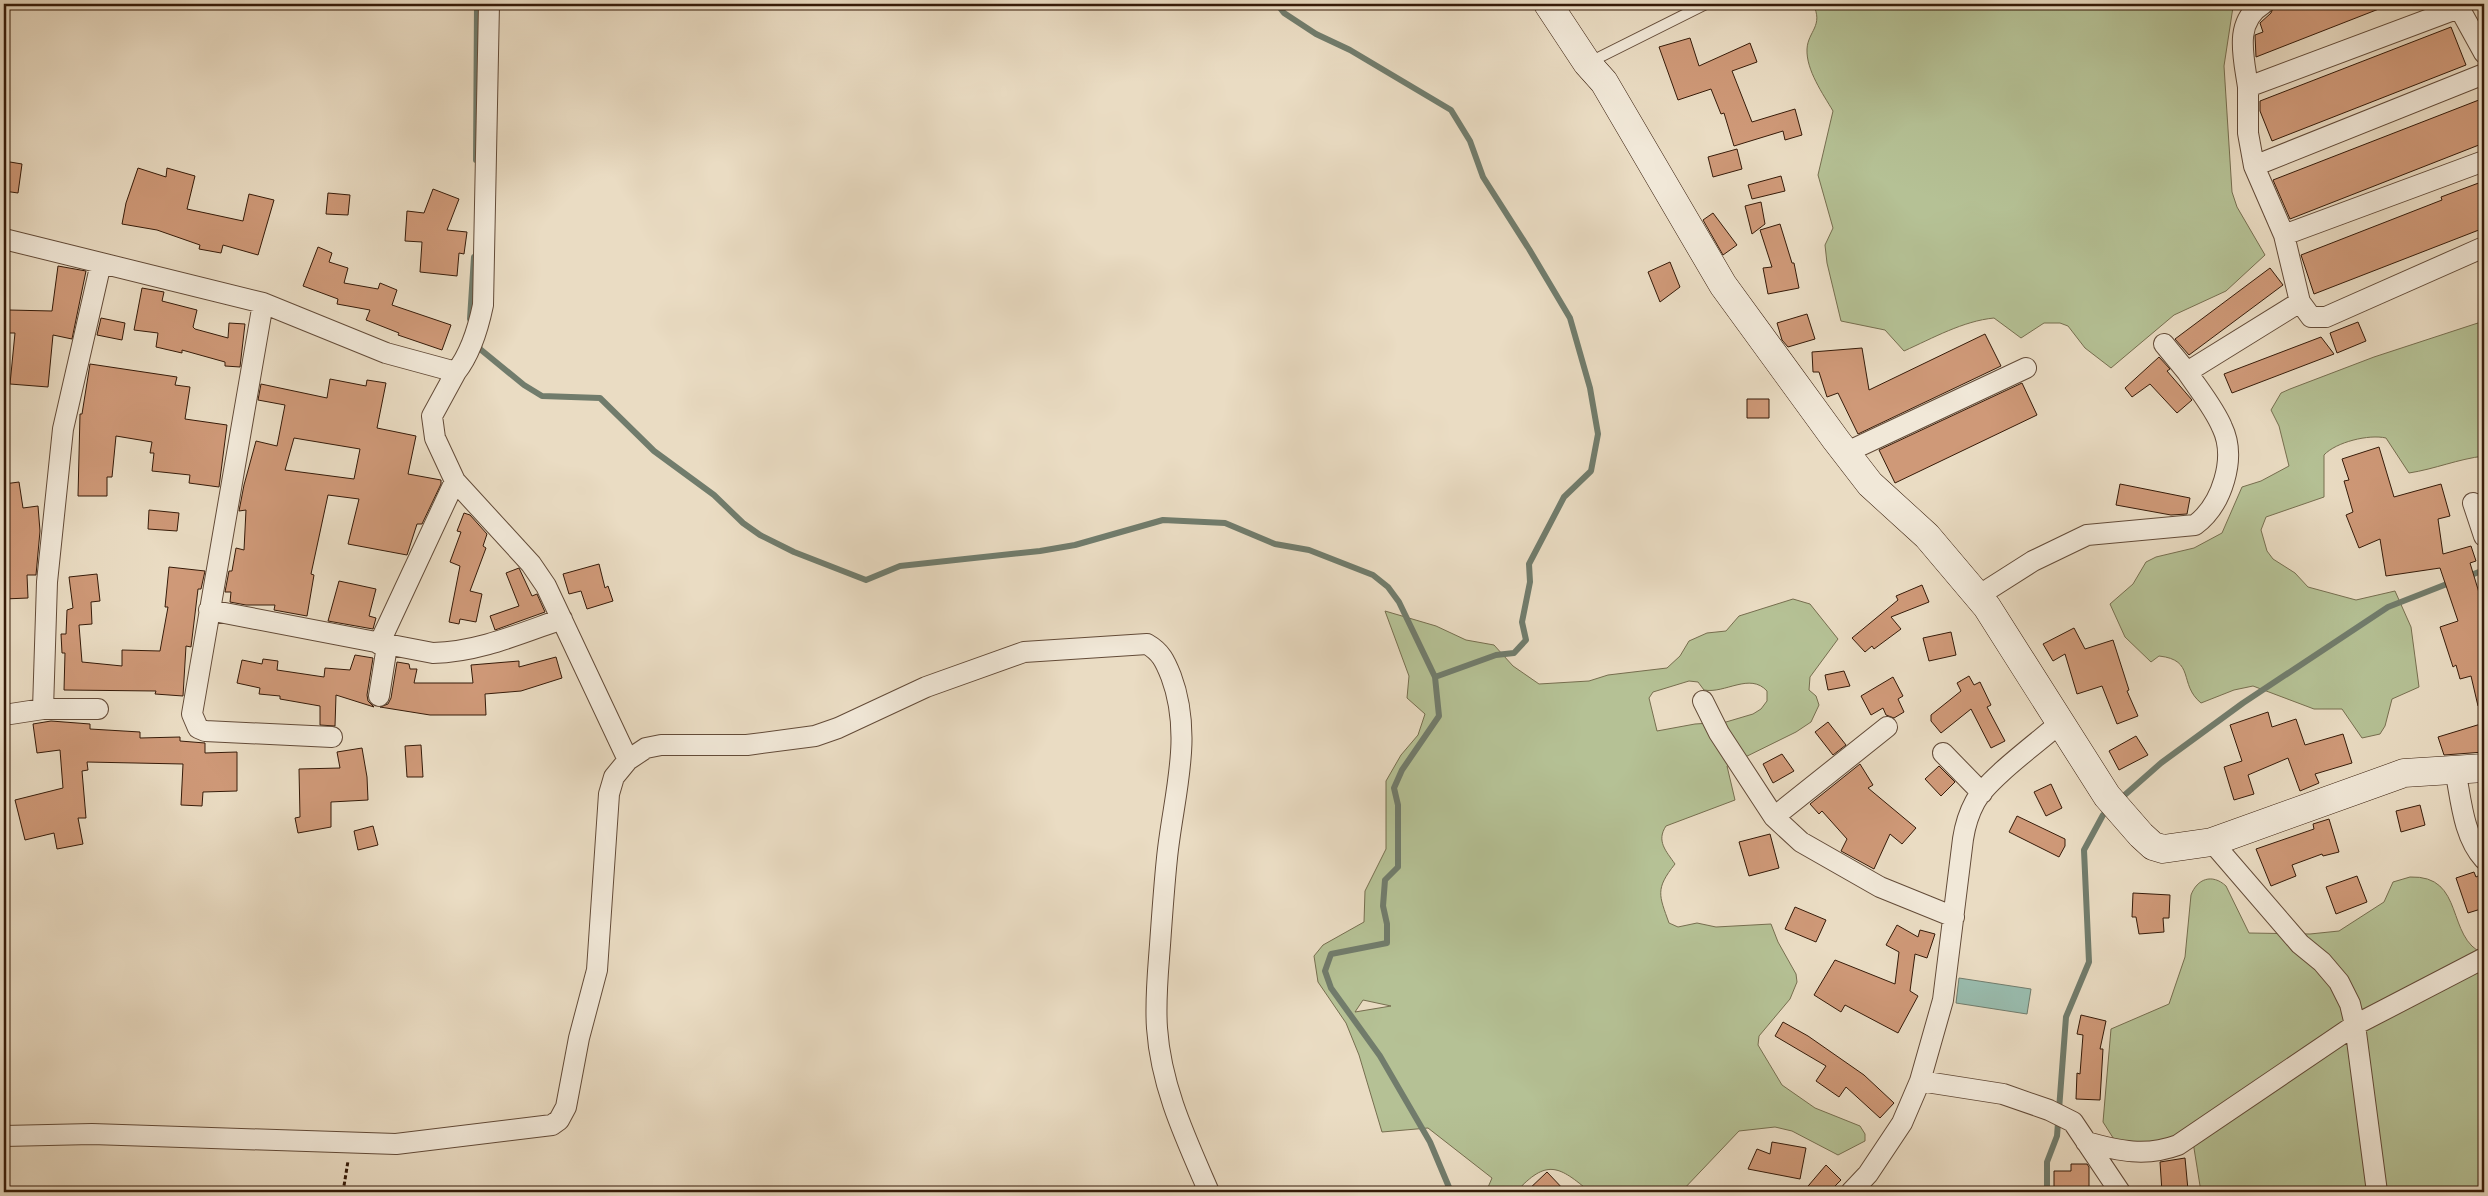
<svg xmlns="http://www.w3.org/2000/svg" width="2488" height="1196" viewBox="0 0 2488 1196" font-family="Cardo,serif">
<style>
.green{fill:#b5c195;stroke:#766e4f;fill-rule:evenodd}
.water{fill:#99bcae;stroke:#717c6c}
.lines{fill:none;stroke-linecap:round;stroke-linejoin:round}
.stream{stroke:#717c6c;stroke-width:6}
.building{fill:#cf9978;stroke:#361b09;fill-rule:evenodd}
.lane-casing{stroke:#634b38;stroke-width:12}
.street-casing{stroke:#634b38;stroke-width:22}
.secondary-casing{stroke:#361b09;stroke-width:29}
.path{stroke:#361b09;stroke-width:3;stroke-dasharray:4 2.5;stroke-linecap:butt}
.lane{stroke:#f1e8d8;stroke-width:10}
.street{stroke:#f1e8d8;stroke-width:20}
.secondary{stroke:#f1e8d8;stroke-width:28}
</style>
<rect width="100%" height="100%" fill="#eadcc3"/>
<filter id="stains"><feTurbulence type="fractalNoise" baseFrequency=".004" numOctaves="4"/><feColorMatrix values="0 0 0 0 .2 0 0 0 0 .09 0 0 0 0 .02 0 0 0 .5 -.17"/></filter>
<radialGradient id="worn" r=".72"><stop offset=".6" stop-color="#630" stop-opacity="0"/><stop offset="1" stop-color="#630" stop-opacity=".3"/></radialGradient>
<!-- green -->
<path class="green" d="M1813 4H2237L2233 7 2224 66 2232 192 2237 207 2265 255 2226 291 2174 315 2111 368 2085 348 2068 326 2060 323H2044L2021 338 1994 318C1963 321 1933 338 1904 351L1885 330 1841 321 1827 263 1825 245 1833 228 1818 175 1833 111C1823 94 1806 70 1807 49 1808 31 1824 26 1813 4Z
M2484 321V456C2458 459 2435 469 2409 473L2386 438C2369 434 2336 442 2324 455V497L2266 517 2261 530 2267 551 2273 559 2295 573 2308 587 2356 600 2395 591 2411 627 2419 687 2392 699 2385 726 2380 734 2362 738 2342 709H2314L2253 686 2234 690 2201 703C2178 684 2196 660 2159 656L2151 662 2125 637 2110 604 2133 584 2146 562 2156 557 2194 548 2222 533 2242 487 2261 481 2289 466 2279 426 2271 410 2281 393 2290 389 2374 357Z
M1793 599 1810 604 1838 639 1810 677 1809 690 1816 696 1819 705 1811 722 1796 732 1727 766 1735 800 1666 826C1656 841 1666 851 1675 864 1655 889 1659 895 1669 923L1678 927 1697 923 1716 927 1771 924 1778 942 1796 974 1797 982 1790 999 1759 1036 1758 1045 1782 1085 1815 1108 1860 1126 1865 1134V1141L1838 1155 1792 1131 1775 1127 1739 1131 1681 1192H1590C1559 1166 1547 1158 1516 1192H1486L1492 1178 1428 1128 1382 1132 1359 1055 1346 1023 1318 982 1314 956 1323 945 1364 922 1365 891 1386 849V781L1401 755 1418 735 1425 714 1407 698 1409 676 1385 611 1436 626 1466 640 1494 645 1513 666 1539 684 1589 681 1608 675 1667 668 1680 656 1689 641 1707 633 1726 631 1739 616ZM1689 681 1698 682 1704 690C1725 694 1750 672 1767 691V701L1761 709 1753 714 1726 722 1695 724 1657 731 1649 698 1653 692ZM1363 1000 1391 1006 1355 1012Z
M2410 877C2466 875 2445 938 2484 954V1192H2201L2193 1142 2117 1144 2103 1122 2111 1029 2169 1004 2185 957 2191 895C2197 879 2212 873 2226 886L2249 933 2310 934 2339 931 2384 902 2393 882Z"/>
<!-- water -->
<path class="water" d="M1959 978 2031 989 2027 1014 1956 1003Z"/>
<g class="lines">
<!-- stream -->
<path class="stream" d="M1277 4 1284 13 1316 34 1350 50 1451 110 1470 141 1483 177 1529 249 1570 318 1590 388 1598 434 1591 471 1564 497 1529 564 1530 582 1522 622 1526 640 1514 653 1496 655 1435 677
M476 160 477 4
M472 324 470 319 474 257
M478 343 480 349 524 385 542 396 600 398 654 451 714 495 743 523 760 535 794 552 866 580 900 566 1040 551 1075 545 1163 520 1225 523 1275 544 1309 550 1373 575 1388 587 1399 602 1435 677 1439 716 1402 770 1394 788 1398 805V867L1385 880 1383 906 1387 924V943L1331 954 1325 971 1331 988 1380 1056 1430 1142 1451 1192
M2466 577 2484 570
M2119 800 2161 763 2243 703 2388 607 2452 582
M2047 1192V1162L2057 1136 2066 1017 2089 962 2084 850 2103 815 2110 808"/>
</g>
<!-- building -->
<path class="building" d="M2279 4H2389V5L2256 57 2255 35 2263 32 2260 23 2271 13 2274 6Z
M2451 27 2466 65 2272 141 2260 111V101Z
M1690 38 1699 66 1750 43 1757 62 1732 71 1752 122 1795 109 1802 135 1785 140 1783 131 1734 146 1724 113 1721 114 1711 89 1678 100 1659 47Z
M2484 98V143L2290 219 2273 180Z
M1737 149 1742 169 1713 177 1708 157Z
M4 161 22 164 18 193 4 191Z
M138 168 166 177 167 168 195 176 187 209 243 221 249 194 274 200 258 255 223 245 221 253 199 249 200 245 157 230 122 224 126 203Z
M1781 176 1785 191 1752 199 1748 185Z
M2484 181V228L2314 294 2301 255 2442 200 2441 197Z
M433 189 459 199 447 230 467 232 464 254 459 253 457 276 420 272 422 242 405 241 407 211 424 213Z
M328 193 350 195 348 215 326 214Z
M1761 202 1765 224 1752 234 1745 206Z
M1713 213 1737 245 1723 255 1703 220Z
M1780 224 1792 263H1794L1799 288 1768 294 1763 268 1772 267 1760 230Z
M318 247 332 253 329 262 348 268 344 283 378 289 380 283 397 290 392 305 451 325 442 350 398 335 399 333 366 320 370 310 337 304 338 299 303 286Z
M1670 262 1680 287 1660 302 1648 272Z
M58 266 86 271 72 339 53 335 48 387 10 384 15 333H9V310L52 311Z
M2270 268 2283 285 2189 355 2175 339Z
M142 288 164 292 162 301 197 310 193 327 195 329 228 338 229 323 245 324 240 367 225 366V362L182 350V353L156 347 158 333 134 330Z
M1807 314 1815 339 1788 347 1782 340 1777 323Z
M101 318 125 323 122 340 97 335Z
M2358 322 2366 341 2337 353 2330 333Z
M1985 334 2001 366 1858 434 1838 393 1827 397 1819 372H1813L1812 352 1862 348 1869 390Z
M2321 337 2334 354 2232 393 2224 374Z
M2159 357 2170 369 2167 371 2192 400 2177 413 2150 384 2132 397 2125 388Z
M90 364 177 377 175 385 190 387 185 419 227 425 219 487 189 483 190 475 152 471 154 453H150L152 442 116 436 112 477H107V496H78L80 414H82Z
M330 379 366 386 367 380 386 383 377 428 416 436 408 474 441 480V484L422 524H417L407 555 348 544 359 499 328 495 311 574 314 575 307 616 274 610 275 605H246L230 602 231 592H225L229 571H232L236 548 244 550 246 510 239 511 244 485 256 441 277 446 285 405 258 400 261 384 327 398ZM294 438 360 449 354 479 285 470Z
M2022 383 2037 415 1895 483 1879 450Z
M1747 399H1769V418H1747Z
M2379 447 2394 497 2441 484 2450 516 2438 519 2443 554 2471 546 2476 561 2470 563 2484 609V705L2478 706 2471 676 2460 679 2456 665 2453 667 2440 627 2458 621 2440 568 2386 576 2380 539 2359 548 2346 515 2353 512 2344 481 2349 480 2342 459Z
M19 482 23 508 38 506 40 531 36 575H27L28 598 4 599V580L9 579 6 542 4 543V484Z
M2120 484 2190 498 2187 514 2171 515 2116 505Z
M149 510 179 513 177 531 148 529Z
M464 513 470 515 487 534 483 546 486 548 470 591 482 594 476 622 460 619 459 624 449 622 460 566 450 562 461 532 457 531Z
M599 564 605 588 608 586 613 601 587 609 581 591 569 594 563 574Z
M169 567 205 571 201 589H198L191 647 186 646 183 696 155 694 156 691 64 690 65 653H62L61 634H66L67 610 73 608 69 577 97 574 100 601 91 602 92 624 79 625 82 662 122 666V650L160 651 168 607H165Z
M519 568 532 596 537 594 545 612 495 630 490 616 519 606 506 573Z
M339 581 376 589 369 616 376 618 373 629 328 621Z
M1922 585 1929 602 1891 617 1901 629 1874 649 1872 646 1865 652 1852 638 1898 600 1896 596Z
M2074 628 2085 649 2113 640 2129 690 2127 691 2138 716 2117 724 2102 686 2077 694 2065 654 2053 661 2043 644Z
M1951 632 1956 655 1929 661 1923 638Z
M355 655 373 658 367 695 368 701 374 707 336 695 335 726 320 725V706L280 699V696L259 694 260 688 237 683 242 660 262 664 263 659 278 661 277 670 324 677 325 668 350 670Z
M556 657 562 678 521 691 485 694 486 715H430L380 707 388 704 391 698 397 662 409 664 410 669H417L414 683H473L471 665 519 661V667Z
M1844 671 1850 686 1828 690 1825 675Z
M1969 676 1974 685 1980 682 1991 705 1987 707 2005 741 1991 748 1971 709 1941 733 1931 721V715L1961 691 1957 683Z
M1893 677 1903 696 1898 699 1904 712 1894 718 1886 715 1883 708 1871 715 1861 696Z
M2268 712 2272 727 2296 719 2305 745 2343 734 2352 763 2315 774 2319 783 2300 791 2288 758 2248 775 2254 794 2234 800 2224 767 2242 761 2230 725Z
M51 721 90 724V729L140 732V738L180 737V741L205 743V753L237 752V791L203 792 202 806 181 805 183 764 87 762 88 770 82 771 86 818H78L83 844 57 849 54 833 25 840 15 800 63 788 60 750 37 753 33 724Z
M1828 722 1846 745 1833 755 1815 732Z
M2484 723V752L2444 755 2438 737Z
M2136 736 2148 755 2119 770 2109 751Z
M421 745 423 777H407L405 746Z
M362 748 367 777 368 800 331 802V827L298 833 295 818 300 817 299 769 340 768 337 752Z
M1782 754 1794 771 1773 783 1763 764Z
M1860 764 1873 785 1868 788 1916 828 1902 844 1890 834 1874 869 1841 851 1847 839 1822 811 1819 814 1810 804Z
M1939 766 1955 782 1941 796 1925 779Z
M2051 784 2062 808 2046 816 2034 792Z
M2420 805 2425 825 2401 832 2396 811Z
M2017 816 2065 839V846L2059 857 2009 832Z
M2329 819 2339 852 2323 856 2322 854 2292 865 2296 876 2271 886 2256 849 2314 829 2313 824Z
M373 826 378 845 358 850 354 831Z
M1770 834 1779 868 1749 876 1739 842Z
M2474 872 2476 877 2480 875 2484 889V908L2468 913 2456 878Z
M2357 876 2367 902 2336 914 2326 887Z
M2133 893 2170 895 2169 918H2163L2164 932 2139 934 2136 917H2132Z
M1795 907 1826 920 1816 942 1785 929Z
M1897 925 1918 937 1920 930 1935 934 1927 958 1915 954 1910 991 1918 996 1898 1033 1845 1005 1841 1012 1814 995 1835 960 1895 984 1899 952 1886 945Z
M2081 1015 2106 1021 2100 1049H2103L2100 1100 2076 1099 2077 1073 2080 1074 2083 1035 2077 1034Z
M1783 1022 1808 1036 1864 1075 1894 1103 1880 1118 1846 1087 1839 1097 1816 1081 1826 1066 1775 1036Z
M1772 1142 1806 1148 1800 1179 1748 1169 1757 1149 1770 1154Z
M2185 1158 2188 1190 2162 1192 2160 1162Z
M2071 1164H2087L2089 1167V1192H2054V1171H2071Z
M1826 1165 1841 1180 1829 1192H1803Z
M1547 1172 1566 1192H1526Z"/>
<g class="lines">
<!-- lane casing -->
<g class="lane-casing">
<path id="lane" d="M1588 63 1706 4"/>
</g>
<!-- street casing -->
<g class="street-casing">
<path id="street" d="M2457 4 2484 53
M2248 87C2244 58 2233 22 2263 4
M2254 166 2248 133V87L2459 8
M2284 235 2484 161
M4 239 263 303 386 353 456 372C471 353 478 329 483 305L489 4
M2300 302 2284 235 2254 166 2484 74
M263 303 192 714 198 728 205 731 332 737
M2164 344 2187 372
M456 372 432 416 435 438 455 481 531 564 546 586 628 760
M1847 452 2026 368
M2473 503 2484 536
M1978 596 2033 561 2087 535 2195 525C2222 505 2237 458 2222 427 2214 408 2199 390 2187 372L2300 302 2311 317H2326L2484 247
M209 610 433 653C478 652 519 634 562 619
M379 644 455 481
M379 696 387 646
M1703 701 1719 733 1774 817 1801 842 1880 887 1954 917
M43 709H98
M4 715 43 709 47 582 63 429 101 263
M1943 753 1982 793
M2455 769C2461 799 2463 836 2484 859
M1774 817 1887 727
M2212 842 2300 944 2322 962 2339 982 2350 1004 2355 1025 2377 1192
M1920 1081 2003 1094 2049 1110 2073 1122 2120 1192
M4 1136 92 1134 396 1144 552 1125 559 1120 566 1107 579 1038 597 970 609 794 614 777 628 760 646 748 661 745H747L815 736 838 728 926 687 1024 652 1147 644C1161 652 1165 661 1171 676 1194 737 1173 797 1167 858 1164 887 1162 916 1160 945 1158 972 1155 1000 1157 1028 1161 1087 1186 1139 1209 1192
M2086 1142C2119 1151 2146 1157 2178 1145L2355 1025 2484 958
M1851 1192 1868 1174 1902 1123 1920 1081 1943 1000 1963 839C1965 826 1969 813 1975 802 1987 779 2040 741 2061 722"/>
</g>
<!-- secondary casing -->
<g class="secondary-casing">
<path id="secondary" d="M1548 4 1587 63 1604 82 1723 285 1836 440 1870 484 1927 536 1987 607 2107 796 2141 835 2153 846 2163 849 2212 842 2404 773 2484 768"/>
</g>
<!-- path -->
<path class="path" d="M343 1192 348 1161"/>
<!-- lane -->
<use href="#lane" class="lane"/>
<!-- street -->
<use href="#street" class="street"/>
<!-- secondary -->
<use href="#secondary" class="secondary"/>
</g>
<!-- margin -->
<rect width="2488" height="1196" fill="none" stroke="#eadcc3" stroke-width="20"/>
<rect x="5" y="5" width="2478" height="1186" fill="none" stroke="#361b09" stroke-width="2.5"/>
<rect x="10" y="10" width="2468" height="1176" fill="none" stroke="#361b09"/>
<rect width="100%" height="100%" filter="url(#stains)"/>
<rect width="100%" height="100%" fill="url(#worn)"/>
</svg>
